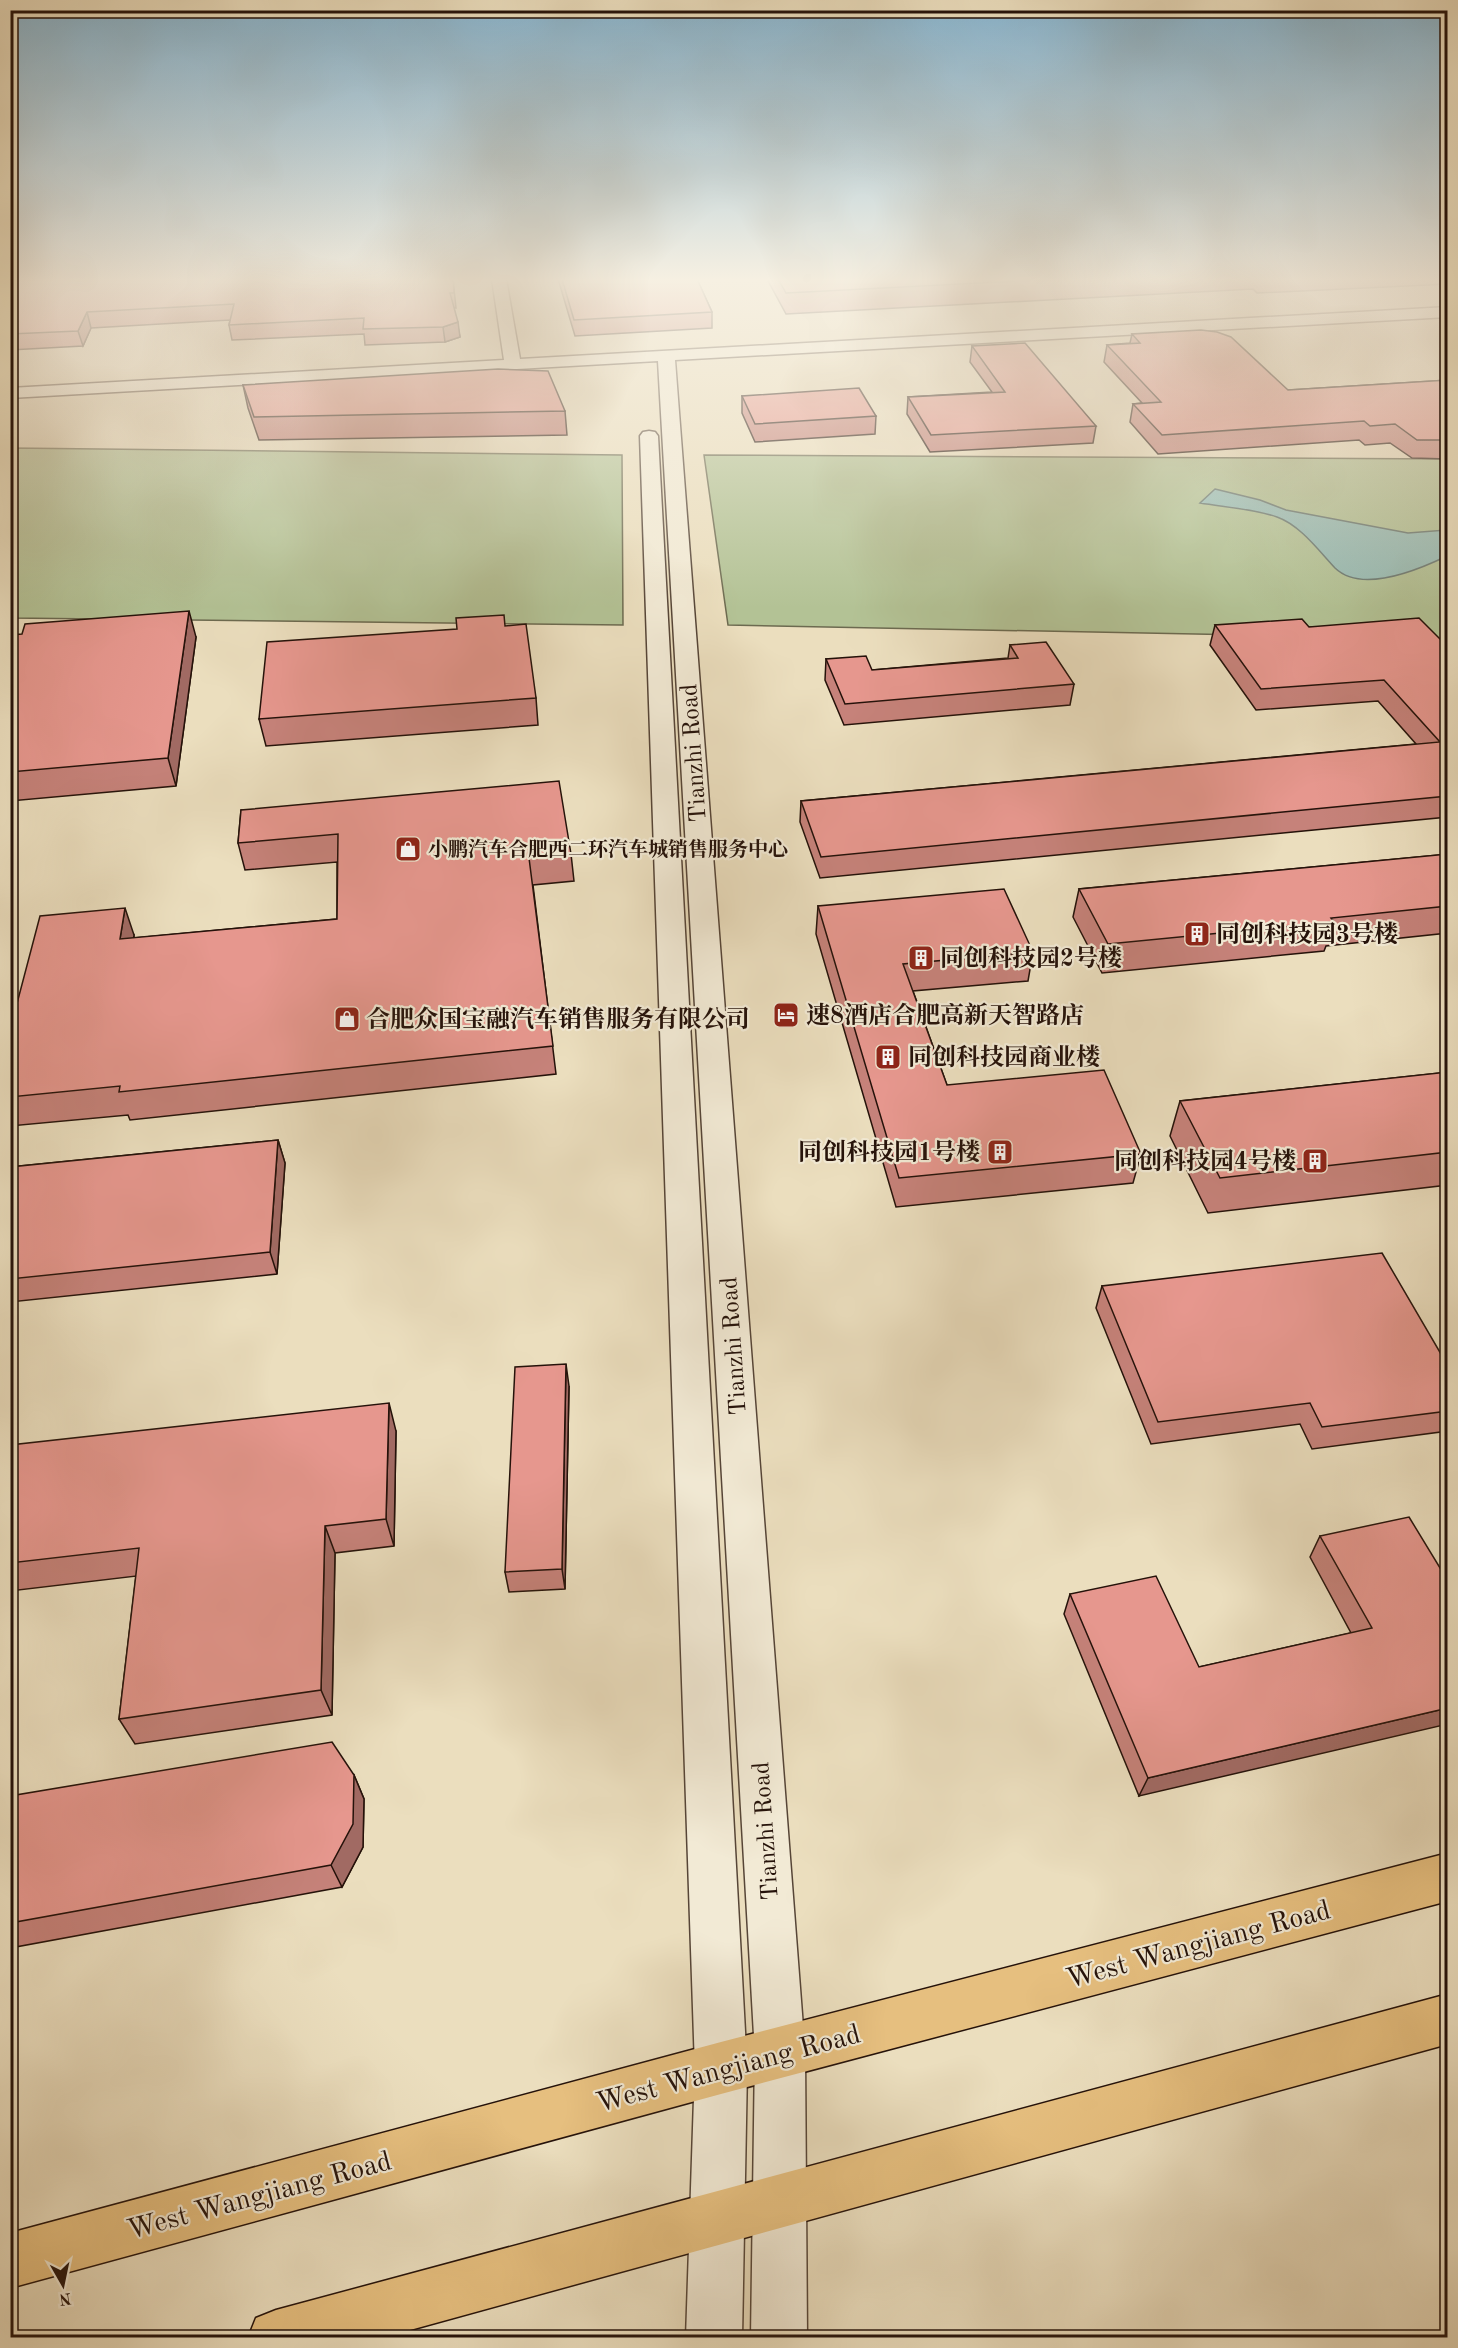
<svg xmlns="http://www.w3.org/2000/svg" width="1458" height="2348" viewBox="0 0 1458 2348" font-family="'Old Standard TT','Noto Serif SC',serif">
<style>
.green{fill:#b3c295;stroke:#6c6a50;stroke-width:1.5}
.water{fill:#98bcb4;stroke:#6a7870;stroke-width:1.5}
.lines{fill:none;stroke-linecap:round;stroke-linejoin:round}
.tertiary-casing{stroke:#564537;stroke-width:3}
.primary-casing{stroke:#25120a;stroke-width:3}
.tertiary{fill:#f2ead5;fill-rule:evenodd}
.primary{fill:#e6bf7f;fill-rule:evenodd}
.wall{fill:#c6827a;stroke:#25120a;stroke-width:1.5}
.shaded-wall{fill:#a16a63;stroke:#25120a;stroke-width:1.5}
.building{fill:#e6978e;stroke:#25120a;stroke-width:1.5}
.labels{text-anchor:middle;stroke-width:4.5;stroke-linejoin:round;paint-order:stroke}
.far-poi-label{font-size:20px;font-weight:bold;fill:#25120a;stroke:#f2ead5;text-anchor:start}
.street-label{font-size:24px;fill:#25120a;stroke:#f2ead5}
.poi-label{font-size:24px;font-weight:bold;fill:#25120a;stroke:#f2ead5;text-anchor:start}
.near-street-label{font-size:28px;fill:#25120a;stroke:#f2ead5}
</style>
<rect width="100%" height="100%" fill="#ebdebe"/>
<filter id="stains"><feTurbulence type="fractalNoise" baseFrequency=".00333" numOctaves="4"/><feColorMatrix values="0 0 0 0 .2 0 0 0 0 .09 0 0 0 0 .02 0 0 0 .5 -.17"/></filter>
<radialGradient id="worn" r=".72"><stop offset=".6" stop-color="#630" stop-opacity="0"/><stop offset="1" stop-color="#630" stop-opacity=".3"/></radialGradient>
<!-- green -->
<path class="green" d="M11 448 622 455 623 625 11 618Z
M704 455 1447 459V639L728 625Z"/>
<!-- water -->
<path class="water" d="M1215 489 1260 500 1286 510 1408 533 1446 530 1447 556C1420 569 1362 594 1335 568 1319 551 1300 525 1277 517 1255 509 1224 507 1200 503Z"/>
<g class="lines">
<!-- tertiary casing -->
<g class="tertiary-casing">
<path id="tertiary" d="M492 279H506L520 359 1448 307V317L675 360 805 2053 807 2338H751L755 2053 658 361 10 398V388L504 360Z
M649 431 655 432 658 436 747 2068 742 2338H686L695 2068 640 436 643 432Z"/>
</g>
<!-- primary casing -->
<g class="primary-casing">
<path id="primary" d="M1448 1853V1901L721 2094 10 2288V2233L721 2042Z
M1448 1994V2044L381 2338H248L256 2318 276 2310Z"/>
</g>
<!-- tertiary -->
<use href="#tertiary" class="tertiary"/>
<!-- primary -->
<use href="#primary" class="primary"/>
</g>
<!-- wall -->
<path class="wall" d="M10 279H453L456 308H454L460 337 445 342 365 345 364 334 232 340 229 325 230 320 91 328 83 346 10 350Z
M558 279H697L712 312V328L575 336Z
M767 279H1448V284L1257 293 1253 289 786 314Z
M1132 334 1288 390 1448 380V459L1412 458 1390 443 1365 445 1359 440 1158 454 1130 422 1133 404 1142 403 1104 362 1107 345 1130 343Z
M972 346 1096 426 1093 443 930 452 907 414 908 397 992 392 970 362Z
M243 385 565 411 567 435 259 440 248 408Z
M742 396 876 416 875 434 755 442 742 413Z
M1215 625 1309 627 1448 647V817L820 878 800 822 801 801 1416 744 1378 701 1256 710 1210 645Z
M505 626 536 698 538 725 266 746 259 719Z
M10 635 196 637 176 786 10 801Z
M1010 645 1074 684 1070 705 844 725 825 680 826 659 872 670 1008 658Z
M241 810 571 854 574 881 533 885 556 1074 130 1120 128 1115 10 1126V1030L134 935V938L337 919V862L245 870 238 843Z
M1448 854V933L1326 946 1324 951 1102 973 1073 917 1079 889Z
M818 906 1033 952 1028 981 913 991 947 1085 1141 1154 1133 1183 896 1207 816 934Z
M1448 1072V1185L1208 1213 1170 1136 1180 1101Z
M278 1140 285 1163 277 1274 10 1302V1167Z
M1448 1256V1275L1442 1267Z
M1102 1286 1448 1366V1431L1312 1449 1300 1424 1151 1444 1096 1308Z
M569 1386 565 1589 509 1592 505 1572Z
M396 1431 394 1546 335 1553 332 1715 135 1744 119 1719 136 1576 10 1591V1445Z
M1320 1536 1448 1581 1139 1796 1064 1614 1070 1594 1199 1667 1351 1633 1310 1557Z
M354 1775 364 1799 363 1847 342 1887 10 1948V1796Z"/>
<!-- shaded-wall -->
<path class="shaded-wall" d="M87 312 91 328 83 346 78 331Z
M458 322 460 337 445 342 443 327Z
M189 611 196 637 176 786 168 758Z
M125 908 134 935 129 967 120 939Z
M278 1140 285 1163 277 1274 270 1252Z
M566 1364 569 1386 565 1589 562 1569Z
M389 1403 396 1431 394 1546 386 1519Z
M325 1526 335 1553 332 1715 321 1690Z
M1448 1708V1724L1139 1796 1148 1778Z
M354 1775 364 1799 363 1847 342 1887 331 1865Z"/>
<!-- building -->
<path class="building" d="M10 279H453L454 293H450L458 322 443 327 363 329 364 318 229 325 234 304 87 312 78 331 10 334Z
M562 279H697L712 312 574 320Z
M778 279H1057L786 293Z
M1201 330 1217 332 1231 337 1288 390 1448 380V440H1417L1395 424 1370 426 1364 421 1162 435 1133 404 1161 402 1107 345 1140 343 1132 334Z
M1025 343 1096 426 931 435 908 397 1005 392 972 346Z
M498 369 548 371 565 411 254 417 243 385Z
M859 388 876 416 755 424 742 396Z
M189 611 168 758 10 772V635L22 634 25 624Z
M504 615 505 626 526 624 536 698 259 719 267 642 457 629 456 618Z
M1419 618 1448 647V796L821 857 801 801 1440 742 1384 680 1261 689 1215 625 1302 619 1309 627Z
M1046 642 1074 684 845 704 826 659 866 656 872 670 1018 658 1010 645Z
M559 781 571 854 529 858 553 1046 119 1092 120 1086 10 1097V1030L40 916 125 908 120 939 337 919 338 834 238 843 241 810Z
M1448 854V906L1331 918 1334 922 1108 944 1079 889Z
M1004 889 1033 952 903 964 947 1085 1104 1070 1141 1154 899 1178 818 906Z
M1448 1072V1152L1220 1178 1180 1101Z
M278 1140 270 1252 10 1279V1167Z
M1382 1253 1448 1366V1411L1322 1427 1310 1403 1158 1422 1102 1286Z
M566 1364 562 1569 505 1572 515 1367Z
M389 1403 386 1519 325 1526 321 1690 119 1719 139 1548 10 1563V1445Z
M1409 1517 1448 1581V1708L1148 1778 1070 1594 1156 1576 1199 1667 1372 1628 1320 1536Z
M332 1742 354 1775 353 1824 331 1865 10 1923V1796Z"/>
<!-- sky -->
<linearGradient id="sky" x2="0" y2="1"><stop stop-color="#88b7d3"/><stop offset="0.46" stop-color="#f6f0e2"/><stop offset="1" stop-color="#f6f0e2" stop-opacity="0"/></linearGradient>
<rect width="1458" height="608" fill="url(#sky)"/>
<!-- icons -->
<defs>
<g id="shop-square" transform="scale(1.35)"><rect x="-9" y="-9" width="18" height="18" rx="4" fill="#8f2418" stroke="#f2ead5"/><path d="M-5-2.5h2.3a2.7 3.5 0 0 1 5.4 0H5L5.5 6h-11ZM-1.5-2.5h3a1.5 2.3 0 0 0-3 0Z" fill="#fff"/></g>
<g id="building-square" transform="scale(1.35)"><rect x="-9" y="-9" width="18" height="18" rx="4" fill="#8f2418" stroke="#f2ead5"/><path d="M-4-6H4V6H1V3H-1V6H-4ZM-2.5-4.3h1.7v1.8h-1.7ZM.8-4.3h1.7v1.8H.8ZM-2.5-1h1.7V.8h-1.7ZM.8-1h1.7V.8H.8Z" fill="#fff"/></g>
<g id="hotel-square" transform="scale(1.35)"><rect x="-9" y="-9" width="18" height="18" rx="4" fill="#8f2418" stroke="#f2ead5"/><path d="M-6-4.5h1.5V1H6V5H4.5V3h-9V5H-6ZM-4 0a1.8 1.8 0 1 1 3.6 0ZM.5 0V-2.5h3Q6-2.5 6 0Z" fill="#fff"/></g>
</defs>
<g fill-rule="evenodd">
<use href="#shop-square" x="408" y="849"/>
<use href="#building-square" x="1197" y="934"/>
<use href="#building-square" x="921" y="958"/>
<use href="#hotel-square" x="786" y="1015"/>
<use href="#shop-square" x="347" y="1019"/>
<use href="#building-square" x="888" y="1057"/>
<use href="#building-square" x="1000" y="1152"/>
<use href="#building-square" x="1315" y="1161"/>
</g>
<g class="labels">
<!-- far-poi labels -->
<g class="far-poi-label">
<text x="428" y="856">小鹏汽车合肥西二环汽车城销售服务中心</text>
</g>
<!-- street labels -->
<g class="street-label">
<text transform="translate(693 753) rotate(-94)" y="8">Tianzhi Road</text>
<text transform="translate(733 1346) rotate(-94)" y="8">Tianzhi Road</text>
<text transform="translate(765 1831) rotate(-94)" y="8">Tianzhi Road</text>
</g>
<!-- poi labels -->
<g class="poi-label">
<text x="1216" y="942">同创科技园3号楼</text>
<text x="940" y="966">同创科技园2号楼</text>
<text x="806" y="1023">速8酒店合肥高新天智路店</text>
<text x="366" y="1027">合肥众国宝融汽车销售服务有限公司</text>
<text x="908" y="1065">同创科技园商业楼</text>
<text x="980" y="1160" text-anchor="end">同创科技园1号楼</text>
<text x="1296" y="1169" text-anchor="end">同创科技园4号楼</text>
</g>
<!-- near-street labels -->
<g class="near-street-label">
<text transform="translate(1198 1943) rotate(-15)" y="10">West Wangjiang Road</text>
<text transform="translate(728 2067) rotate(-15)" y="10">West Wangjiang Road</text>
<text transform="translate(259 2194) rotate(-15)" y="10">West Wangjiang Road</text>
</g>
</g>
<!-- margin -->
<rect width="1458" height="2348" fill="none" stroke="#ebdebe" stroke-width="36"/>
<rect x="12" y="12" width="1434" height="2324" fill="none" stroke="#25120a" stroke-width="3"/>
<rect x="18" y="18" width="1422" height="2312" fill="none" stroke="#25120a" stroke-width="1.5"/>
<!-- north arrow -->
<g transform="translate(63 2285) rotate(171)" stroke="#f2ead5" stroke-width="4.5" paint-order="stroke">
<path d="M0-4.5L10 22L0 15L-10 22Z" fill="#25120a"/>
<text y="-9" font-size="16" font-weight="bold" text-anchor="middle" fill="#25120a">N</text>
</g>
<rect width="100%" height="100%" filter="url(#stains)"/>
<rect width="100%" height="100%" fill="url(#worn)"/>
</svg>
